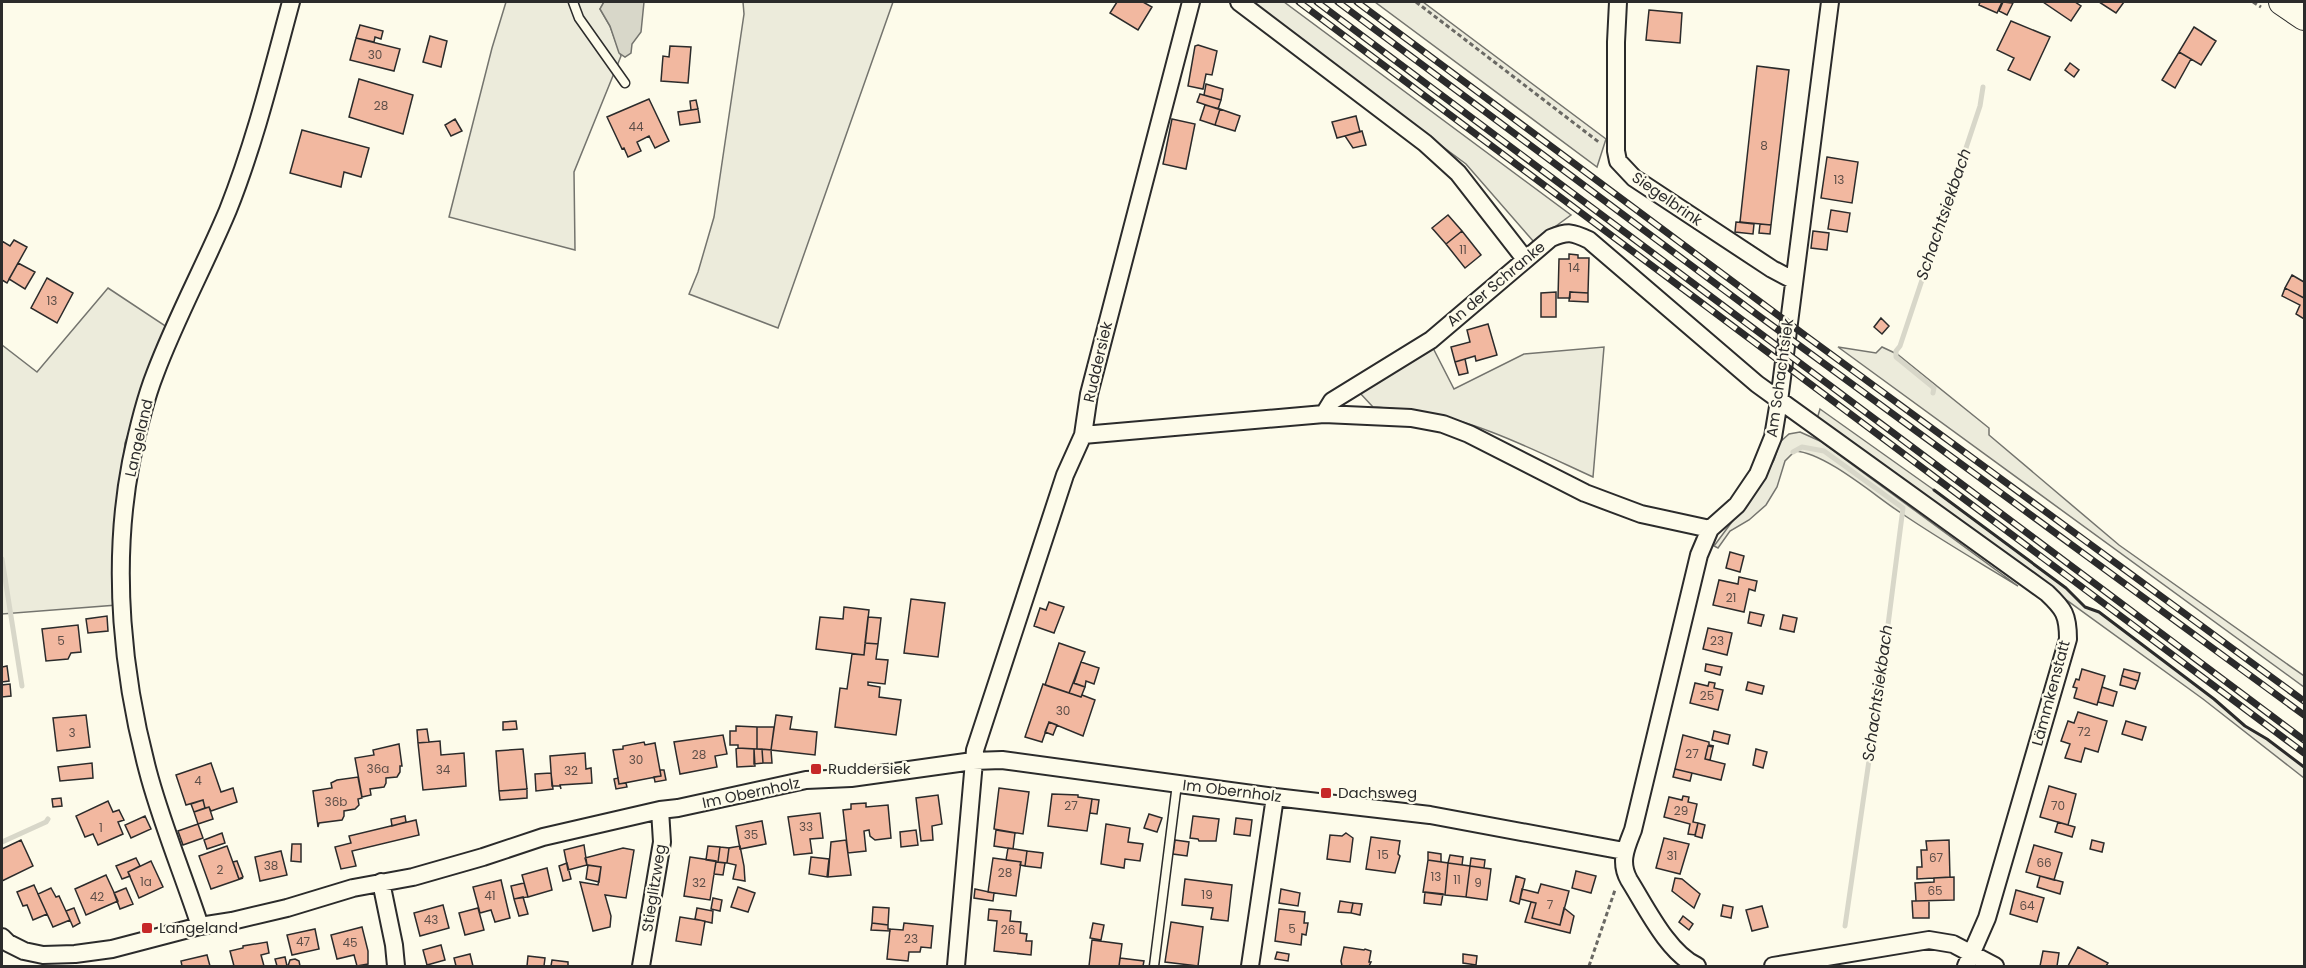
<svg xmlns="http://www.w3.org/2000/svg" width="2306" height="968" viewBox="0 0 2306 968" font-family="Poppins,sans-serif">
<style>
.green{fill:#ecebdb;stroke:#74746e;stroke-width:1.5}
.water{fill:#d8d7c9;stroke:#74746e;stroke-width:1.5}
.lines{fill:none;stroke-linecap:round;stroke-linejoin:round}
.stream{stroke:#d8d7c9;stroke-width:5}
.building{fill:#f2b8a0;stroke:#2b2b2b;stroke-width:1.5}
.service-casing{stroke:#2b2b2b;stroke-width:11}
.minor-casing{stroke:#2b2b2b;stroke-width:20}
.primary-casing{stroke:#2b2b2b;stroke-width:28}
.path{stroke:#6a6964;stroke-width:3;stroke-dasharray:4.5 3;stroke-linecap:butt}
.service{stroke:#fdfbea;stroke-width:8}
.minor{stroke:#fdfbea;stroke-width:16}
.primary{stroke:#fdfbea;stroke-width:26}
.rail-casing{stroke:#2b2b2b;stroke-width:7}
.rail{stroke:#fdfbea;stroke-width:4.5;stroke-dasharray:14;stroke-linecap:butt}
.wall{stroke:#2b2b2b;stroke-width:3}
.poi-dot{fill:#c62828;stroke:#fdfbea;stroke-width:2}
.labels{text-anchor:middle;stroke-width:4.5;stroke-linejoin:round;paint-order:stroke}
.number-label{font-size:12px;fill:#5d4e48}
.street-label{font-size:15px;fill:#2b2b2b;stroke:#fdfbea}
.poi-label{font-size:15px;fill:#2b2b2b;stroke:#fdfbea;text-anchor:start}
.water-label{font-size:16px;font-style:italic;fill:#2b2b2b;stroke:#fdfbea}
</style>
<rect width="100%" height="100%" fill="#fdfbea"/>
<!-- green -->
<path class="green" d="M506 2H604L600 9 610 26 621 56 574 172 575 250 449 217 492 48Z
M743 2H893L778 328 689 294 698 272 714 217 744 14Z
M1247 2H1284L1571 215 1534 242 1466 164Z
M1375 2H1423L1606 139 1597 167Z
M108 288 167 327 125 443 117 524V605L2 614V345L37 372Z
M1604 347 1593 477C1538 452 1475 419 1414 411 1401 409 1386 408 1373 407L1359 392 1433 348 1454 389 1524 354Z
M1838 347 1876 353 1882 347 1897 354 1989 428V435L2119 545 2304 676V687Z
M1820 409 1934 490 2066 588 2085 607 2099 612 2214 699 2245 726 2267 739 2304 767V778L2203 699 1817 419Z
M1800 432 1820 441 2018 586C1979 562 1939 539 1901 513 1875 496 1826 453 1795 451L1785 461 1777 487 1766 505 1749 520 1730 531 1718 548 1714 546 1763 480 1774 460 1780 442 1789 434Z"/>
<!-- water -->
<path class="water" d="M604 2H644L641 32 632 44 631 53 625 57 619 53 610 26 600 9Z"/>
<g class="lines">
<!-- stream -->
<path class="stream" d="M1933 393 1934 388 1896 357V351L1900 346 1980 106 1983 87
M1793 452 1802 447 1824 451 1903 508 1883 664 1845 926
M2 559 22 686
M2 842 46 822 48 819"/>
</g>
<!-- building -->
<path class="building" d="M1117 2H1143L1152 7 1138 30 1110 13Z
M1980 2H2002L1997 13 1979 5Z
M2003 2 2013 3 2007 15 1999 11Z
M2043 2H2075L2081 6 2071 21Z
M2099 2H2124L2116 13Z
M1649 10 1682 13 1680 43 1646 40Z
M2011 21 2050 37 2030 80 2008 70 2014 58 1997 50Z
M360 25 383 31 381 39 375 37 374 42 356 38Z
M2194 27 2216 41 2201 65 2179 52Z
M430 36 447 41 441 67 423 62Z
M356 38 400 49 394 71 350 60Z
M1198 45 1217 51 1212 75 1206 74 1203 89 1188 86 1195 46Z
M670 46 691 47 688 83 661 81 663 56 669 57Z
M2179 52 2191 59 2175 88 2162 80Z
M2070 63 2079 70 2074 77 2065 70Z
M1757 66 1789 70 1771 225 1740 222Z
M359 79 413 95 403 134 349 117Z
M1206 84 1223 89 1221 100 1204 95Z
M1200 94 1221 100 1218 109 1197 102Z
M649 99 669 141 655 148 649 136 637 142 641 151 628 157 624 148 622 149 607 117Z
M696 100 698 109 691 110 690 101Z
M1205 105 1220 109 1215 125 1200 120Z
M698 109 700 122 680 125 678 112Z
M1220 109 1240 116 1235 131 1215 125Z
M1356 116 1360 132 1337 138 1332 122Z
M455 119 462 131 451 136 445 125Z
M1172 119 1195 124 1186 169 1163 164Z
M302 130 369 148 361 177 344 172 341 187 290 173Z
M1362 131 1366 145 1353 148 1345 136Z
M1827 157 1858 162 1852 203 1821 198Z
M1831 210 1850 213 1847 232 1828 229Z
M1448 215 1462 231 1446 244 1432 228Z
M1736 222 1754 224 1753 234 1735 232Z
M1760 224 1771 225 1770 234 1759 233Z
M1462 231 1481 255 1465 268 1446 244Z
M1813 231 1829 233 1827 250 1811 248Z
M14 240 27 247 7 283 2 280V241L10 246Z
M1569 254 1578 255V258H1589L1588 293 1570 292V298H1558L1559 259H1569Z
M18 263 35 272 25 289 9 279Z
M2292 275 2304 282V298L2285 288Z
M47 278 73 293 57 323 31 308Z
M2285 288 2304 298V319L2296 314 2300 305 2282 296Z
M1556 292V317H1541V293Z
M1570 292 1588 293V302L1569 301Z
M1881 318 1889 326 1882 334 1874 327Z
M1488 324 1497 355 1476 361 1475 356 1455 362 1451 347 1470 342 1467 330Z
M1465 359 1468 373 1459 375 1455 362Z
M1730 552 1744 556 1740 572 1726 568Z
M1739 577 1757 581 1755 591 1749 589 1744 612 1713 605 1719 580 1738 584Z
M911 599 945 603 938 657 904 653Z
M1049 602 1064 607 1054 633 1034 626 1040 608 1046 610Z
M844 607 869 610 864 655 816 649 820 617 843 619Z
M1750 612 1764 615 1761 626 1748 623Z
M1783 615 1797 618 1794 632 1780 629Z
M107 616 108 631 88 633 86 619Z
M868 617 881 618 878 644 865 643Z
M78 625 81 652 71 653 68 659 46 661 42 629Z
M1708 628 1732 633 1727 655 1703 649Z
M865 643 878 644 876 659 888 660 885 684 868 682V685L880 687 879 697 901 700 896 735 835 727 840 688 847 689 852 654 864 655Z
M1059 643 1085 652 1069 693 1045 685Z
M1081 662 1099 668 1094 684 1086 681 1085 687 1074 683Z
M1706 664 1722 667 1720 675 1705 671Z
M7 666 9 681 2 682V667Z
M2082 669 2105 676 2097 705 2074 698 2077 688 2073 687 2076 679 2079 680Z
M2124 669 2140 673 2138 681 2122 676Z
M2122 676 2138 681 2135 689 2120 685Z
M1709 682 1715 683 1714 688 1723 690 1718 710 1690 703 1695 683 1708 686Z
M1748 682 1764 686 1762 694 1746 690Z
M1073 683 1085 687 1081 697 1069 693Z
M10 684 11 696 2 697V685Z
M1043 684 1081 697 1082 695 1095 700 1083 736 1049 722 1042 742 1025 737Z
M2102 687 2117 692 2113 706 2098 702Z
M2078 712 2107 721 2098 752 2085 748 2081 762 2065 758 2070 744 2061 741 2068 721 2074 723Z
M86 715 90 747 57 751 53 718Z
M776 715 792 717 790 729 817 732 815 755 771 750Z
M516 721 517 729 503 730V722Z
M2126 721 2146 727 2142 740 2122 734Z
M1049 722 1057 725 1053 735 1045 732Z
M736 726 757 727V749L738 748V745H730V731H736Z
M757 727H774L771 750 757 749Z
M427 729 429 742 418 743 417 730Z
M1714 731 1730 735 1728 744 1712 740Z
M723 735 727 754 715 756 717 767 680 774 674 742Z
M1683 735 1709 742V745L1714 746H1708L1705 759 1725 764 1721 780 1675 769Z
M440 741 441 755 464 753 466 786 423 790 418 743Z
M644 742 645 745 655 743 661 776 619 784 613 750 623 749V746Z
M399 744 402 766H400V772L397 777 386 778V783L384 787 370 789 371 795 362 797 355 758 374 755 373 750Z
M1708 746 1713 747 1710 760 1705 759Z
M738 748 754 749 755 766 737 767 736 749Z
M523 749 527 789 499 791 496 751Z
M754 749H762L763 763 754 764Z
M762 749 771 750 772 763H763Z
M1756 749 1767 752 1763 768 1753 765Z
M585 753 586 769 591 768 592 783 560 785 561 789 560 786H552L550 756Z
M92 763 93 778 60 781 58 767Z
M211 763 221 792 233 788 237 802 211 811 209 807 205 808 203 800 186 805 176 775Z
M1675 769 1692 773 1690 781 1673 777Z
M660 770H664L666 780 655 782 654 777 661 776Z
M551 773 553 789 536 791 535 774Z
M358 777 362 798 358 799 359 805 355 809 344 811V816L342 820 319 823 318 827 313 791 332 788 331 783 337 780Z
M618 778 619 784 626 783 627 787 616 789 614 779Z
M2049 786 2076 794 2068 825 2040 817Z
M999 788 1029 792 1023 834 994 829Z
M527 789V798L500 800 499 791Z
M1052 794 1078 795V797L1092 799 1087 831 1048 826Z
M938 795 942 824 932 826 933 840 921 841 916 798Z
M1683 796 1689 797 1688 802 1697 804 1693 822 1698 823 1695 835 1688 834 1690 824 1664 817 1669 797 1682 800Z
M61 798 62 806 53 807 52 799Z
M1092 799 1099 800 1097 814 1090 813Z
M203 800 205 808 194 812 191 804Z
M108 801 113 812 119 810 124 820 118 822 123 834 98 845 93 834 85 837 76 816Z
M866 803V807L888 805 891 838 875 840 870 836 869 830 864 831 866 851 848 853 843 810 851 809V804Z
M209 807 213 819 198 824 194 812Z
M820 813 823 838 810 839 812 853 794 855 788 817Z
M1149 814 1162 818 1157 832 1144 828Z
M145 816 151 829 131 838 125 825Z
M405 816 406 822 392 826 391 819Z
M1193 816 1219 819 1216 841H1199L1198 839 1190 838Z
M1236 818 1252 820 1250 836 1234 834Z
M416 820 419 835 352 851 356 866 341 869 335 847 351 843 349 836Z
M762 821 766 844 740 849 736 826Z
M2058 822 2075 827 2072 837 2055 832Z
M1698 823 1705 825 1702 838 1695 836Z
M198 824 203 838 183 845 178 831Z
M1106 824 1130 828 1128 842 1143 844 1140 861 1125 859 1124 868 1101 864Z
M916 830 918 845 901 847 900 832Z
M996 830 1015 833 1013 849 994 846Z
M222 833 225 843 207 849 204 840Z
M1346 833 1353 838 1350 862 1327 859 1330 835 1342 836Z
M1371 837 1400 841 1398 854 1400 856 1395 873 1366 869Z
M1664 838 1689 844 1680 874 1656 868Z
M21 840 33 866 2 881V849Z
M846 840 851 875 828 877 831 842Z
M1175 840 1189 842 1187 856 1173 854Z
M1949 840 1950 877 1917 879V867H1922L1921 850H1927L1926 841Z
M2092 840 2104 843 2102 852 2090 849Z
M292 844H301V862L291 861Z
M584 845 587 865 568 870 564 850Z
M2034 845 2062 853 2054 880 2026 872Z
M227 846 239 879 243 878 211 889 199 856Z
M708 846 720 847 718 862 706 860Z
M740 846 744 866 745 881 733 879 736 865 727 863 729 848Z
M720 847 729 848 727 863 718 862Z
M623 848 634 850 626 898 605 895 611 916 610 927 593 931 580 882 598 885 601 867 587 865 585 858Z
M1008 848 1027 851 1025 866 1020 865 1021 862 1006 860Z
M281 851 287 875 260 881 255 857Z
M1027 851 1043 853 1041 868 1025 866Z
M1428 852 1441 854V862L1428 860Z
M1450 855 1463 857 1462 865 1448 863Z
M690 857 716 861 710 900 684 896Z
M811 857 829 859 827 877 809 874Z
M136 858 140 866 128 872 130 876 122 879 116 866Z
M993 858 1021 862 1016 896 988 892Z
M1471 858 1485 860 1484 868 1470 866Z
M1428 860 1448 863 1445 895 1423 892Z
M151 861 163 887 139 898 128 872Z
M237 861 243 877 239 879 233 862Z
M716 862 725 863 723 875 714 874Z
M567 863 571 879 563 881 559 866Z
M1448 863 1470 866 1466 897 1445 895Z
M588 865 601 867 599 882 586 879Z
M1470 866 1491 869 1487 900 1466 897Z
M547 868 552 890 528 897 522 875Z
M1576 871 1596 876 1591 893 1572 888Z
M106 875 118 901 86 915 75 889Z
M1516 876 1525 879 1519 904 1510 901Z
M2040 876 2063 882 2060 894 2037 887Z
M1954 877V900L1916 901 1915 883 1934 882V878Z
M1675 878 1682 879 1700 894 1694 908 1672 891Z
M1185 879 1232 885 1228 921 1211 919 1213 908 1182 905Z
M501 880 510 918 495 922 491 910 480 913 473 887Z
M524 883 528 897 514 899 511 886Z
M1541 884 1569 891 1560 925 1532 918 1536 903 1520 899 1522 889 1538 893Z
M34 885 47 914 33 920 27 905 23 906 17 892Z
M738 887 755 893 748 912 731 907Z
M51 888 56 897 59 896 70 920 53 927 38 894Z
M126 888 133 904 120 909 114 893Z
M975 889 994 893 993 901 974 898Z
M1281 889 1300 893 1298 906 1279 903Z
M2016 890 2044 898 2037 922 2010 914Z
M1425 892 1443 894 1441 905 1424 903Z
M523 897 528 914 519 916 514 899Z
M713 898 722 900 720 911 711 909Z
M1340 901 1353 903 1351 913 1338 912Z
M1912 901H1929V918H1913Z
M1531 902 1536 903 1532 918 1560 925 1564 908 1574 916 1570 933 1525 922Z
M1353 903 1362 904 1360 915 1351 913Z
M443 905 449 928 420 936 414 913Z
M1723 905 1733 907 1731 918 1721 916Z
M1762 906 1768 927 1752 931 1746 910Z
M873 907 889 908 888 925 872 923Z
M74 908 80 923 73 927 66 911Z
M478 908 484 930 465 935 459 913Z
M697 908 713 911 712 923 695 919Z
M989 909 1011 911 1010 921 1021 922 1020 933 1027 934 1026 941H1032L1031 955 994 951 997 921 988 920Z
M1279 909 1305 912 1304 923H1308L1306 935 1302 934 1301 945 1275 941Z
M1683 916 1693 924 1689 930 1679 922Z
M680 917 705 921 701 945 676 941Z
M1171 922 1203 927 1198 966 1165 962Z
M872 923 888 925V929H890V931L871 930Z
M904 923 933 926 931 948 921 947 920 952H909L908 961 887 959 890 929 903 930Z
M1093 923 1104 925 1101 940 1090 938Z
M362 927 368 951V964L357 966 354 955 337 959 331 935Z
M315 929 319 949 292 955 287 935Z
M1092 940 1122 944 1119 966H1089Z
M267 942 269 953 261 955 264 966H234L230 951 243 948V946Z
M441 945 445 960 427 965 423 950Z
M1344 947 1364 950 1365 949 1371 951 1369 962H1371L1369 966H1342L1341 961Z
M2078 947 2108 963 2106 966H2068Z
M2043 951 2059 953 2057 966H2040Z
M1277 952 1289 954 1288 961 1275 959Z
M470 954 473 966H456L454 958Z
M1463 954 1477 956 1476 965 1463 963Z
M207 955 210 966H182L181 961Z
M528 956 545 958 544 966H527Z
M285 957 287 966H277L275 959Z
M1120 958 1144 961 1143 966H1119Z
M295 959 299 961 300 966H288L290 960Z
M552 960 568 962V966H551Z"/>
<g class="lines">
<!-- service casing -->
<g class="service-casing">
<path id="service" d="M573 2 579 18 625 83
M1154 966 1177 784"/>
</g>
<!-- minor casing -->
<g class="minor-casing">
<path id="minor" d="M1239 2 1425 143 1458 173 1525 259
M1618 2 1616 42V151L1618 161 1634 178 1772 269 1793 280
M1324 414 1332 401 1431 340 1551 238C1568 231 1572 232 1589 240L1757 384 2047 593C2064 609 2068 615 2068 639L1987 918 1966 966
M1083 435 1324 414 1411 418 1443 424 1469 434 1585 493 1641 514 1710 529
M381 882 394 945 396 966
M200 926C184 877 164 829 150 779 122 678 111 566 131 462 137 433 144 402 155 374 176 318 205 265 228 210 255 142 272 72 291 2
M2 937 8 943 24 951 43 955 75 954 112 949 200 926 232 921 287 908 353 888 413 877 483 857 543 837 660 810 678 808 806 780 851 778 973 761 1002 760 1275 797 1430 815 1624 851
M641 966 662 842 660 810
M956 966 975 750 1065 475 1083 435 1089 394 1191 2
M1250 966 1275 797
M1697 966C1668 953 1646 907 1629 880 1619 862 1626 848 1633 830L1699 555 1710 529 1737 505 1758 474 1773 437 1779 401 1830 2
M1773 966 1929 940 1953 944 1995 966"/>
</g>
<!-- primary casing -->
<g class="primary-casing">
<path id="primary" d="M2282 2 2304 17"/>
</g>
<!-- path -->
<path class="path" d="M1416 2 1600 143
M2253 2 2261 7
M1589 966 1615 890"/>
<!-- service -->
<use href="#service" class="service"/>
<!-- minor -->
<use href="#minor" class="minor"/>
<!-- primary -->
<use href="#primary" class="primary"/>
<!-- rail casing -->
<g class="rail-casing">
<path id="rail" d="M1299 2 2304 753
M1317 2 2304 740
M1338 2 1755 313 2304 715
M1357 2 1806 336 2304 701"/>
</g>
<!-- rail -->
<use href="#rail" class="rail"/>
<!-- wall -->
<path class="wall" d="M1934 490 2066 588 2085 607 2099 612 2214 699 2245 726 2267 739 2304 767"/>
</g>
<!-- markers -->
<g class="poi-dot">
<rect x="810" y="763" width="12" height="12" rx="3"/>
<rect x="1320" y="787" width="12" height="12" rx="3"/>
<rect x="141" y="922" width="12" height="12" rx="3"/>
</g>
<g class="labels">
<!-- number labels -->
<g class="number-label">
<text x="375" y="59">30</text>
<text x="381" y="110">28</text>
<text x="636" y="131">44</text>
<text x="1764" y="150">8</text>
<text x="1839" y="184">13</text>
<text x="1463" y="254">11</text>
<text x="1574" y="272">14</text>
<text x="52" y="305">13</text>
<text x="1731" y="602">21</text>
<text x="61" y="645">5</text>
<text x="1717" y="645">23</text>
<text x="1707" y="700">25</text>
<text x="1063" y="715">30</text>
<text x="2084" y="736">72</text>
<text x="72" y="737">3</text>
<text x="1692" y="758">27</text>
<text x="699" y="759">28</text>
<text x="636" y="764">30</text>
<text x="378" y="773">36a</text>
<text x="443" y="774">34</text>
<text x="571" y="775">32</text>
<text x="198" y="785">4</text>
<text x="336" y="806">36b</text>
<text x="1071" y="810">27</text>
<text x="2058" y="810">70</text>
<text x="1681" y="815">29</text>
<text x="806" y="831">33</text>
<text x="101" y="832">1</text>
<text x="751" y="839">35</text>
<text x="1383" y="859">15</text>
<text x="1672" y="860">31</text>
<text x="1936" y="862">67</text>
<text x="2044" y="867">66</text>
<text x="271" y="870">38</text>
<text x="220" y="874">2</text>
<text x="1005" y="877">28</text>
<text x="1436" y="881">13</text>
<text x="1457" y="884">11</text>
<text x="146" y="886">1a</text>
<text x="699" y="887">32</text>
<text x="1478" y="887">9</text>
<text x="1935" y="895">65</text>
<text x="1207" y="899">19</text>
<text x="490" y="900">41</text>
<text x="97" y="901">42</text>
<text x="1550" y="909">7</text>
<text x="2027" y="910">64</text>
<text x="431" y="924">43</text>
<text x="1292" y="933">5</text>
<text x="1008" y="934">26</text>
<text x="911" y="943">23</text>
<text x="303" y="946">47</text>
<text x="350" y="947">45</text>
</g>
<!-- street labels -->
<g class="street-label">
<text transform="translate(1667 199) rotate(35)" y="5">Siegelbrink</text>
<text transform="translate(1496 284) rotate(-40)" y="5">An der Schranke</text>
<text transform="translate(1098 362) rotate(-77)" y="5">Ruddersiek</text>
<text transform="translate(1780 378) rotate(-82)" y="5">Am Schachtsiek</text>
<text transform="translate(139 438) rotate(-77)" y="5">Langeland</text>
<text transform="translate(2051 693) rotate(-75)" y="5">Lämmkenstatt</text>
<text transform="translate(1232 791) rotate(7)" y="5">Im Obernholz</text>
<text transform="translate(751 793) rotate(-12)" y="5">Im Obernholz</text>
<text transform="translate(654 888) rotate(-81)" y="5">Stieglitzweg</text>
</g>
<!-- poi labels -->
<g class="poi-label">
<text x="828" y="774">Ruddersiek</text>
<text x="1338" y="798">Dachsweg</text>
<text x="159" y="933">Langeland</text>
</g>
<!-- water labels -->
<g class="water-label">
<text transform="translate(1943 214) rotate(-71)" y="6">Schachtsiekbach</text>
<text transform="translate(1877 693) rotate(-82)" y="6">Schachtsiekbach</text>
</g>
</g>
<!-- border -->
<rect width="2306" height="968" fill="none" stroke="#2b2b2b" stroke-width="6"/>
</svg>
